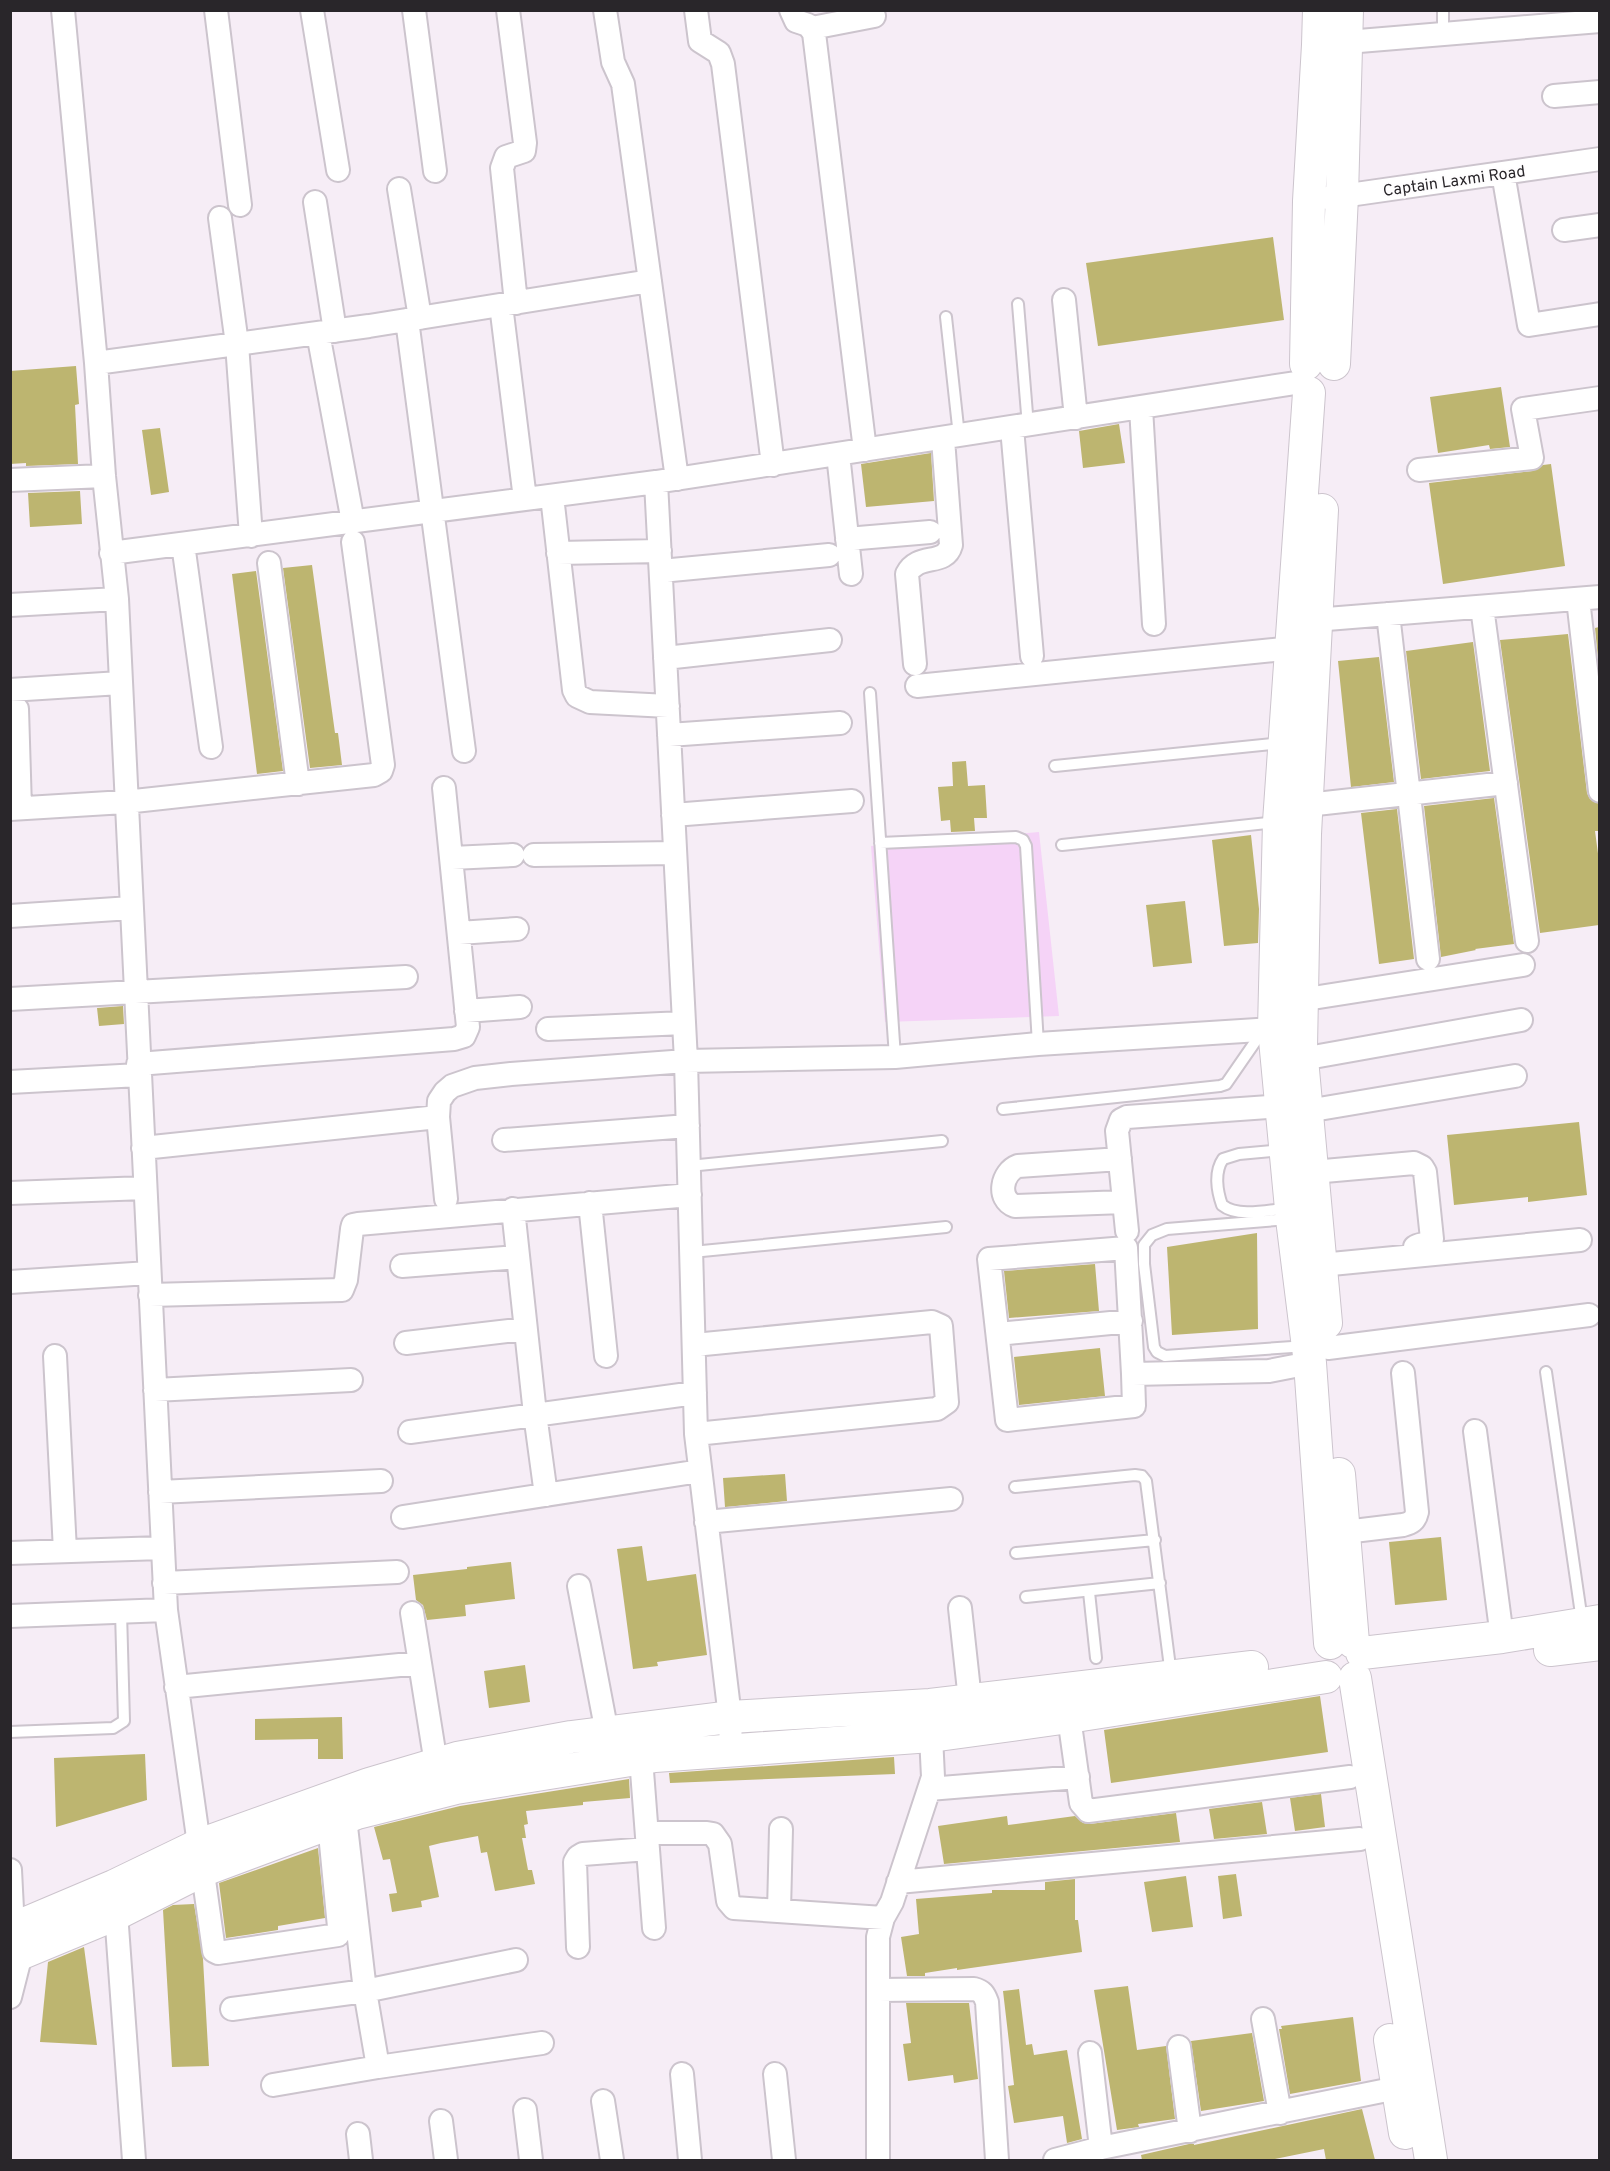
<svg xmlns="http://www.w3.org/2000/svg" width="1610" height="2171" viewBox="0 0 1610 2171" font-family="Overpass,sans-serif">
<style>
.green{fill:#f5d3f7}
.building{fill:#bdb570}
.lines{fill:none;stroke-linecap:round;stroke-linejoin:round}
.lane-casing{stroke:#ccc4cd;stroke-width:14}
.street-casing{stroke:#ccc4cd;stroke-width:26}
.secondary-casing{stroke:#ccc4cd;stroke-width:34}
.lane{stroke:#fff;stroke-width:10}
.street{stroke:#fff;stroke-width:22}
.secondary{stroke:#fff;stroke-width:32}
.labels{text-anchor:middle;stroke-width:4.5;stroke-linejoin:round;paint-order:stroke}
.street-label{font-size:16px;fill:#29262a;stroke:#fefdfe}
</style>
<rect width="100%" height="100%" fill="#f6edf6"/>
<!-- green -->
<path class="green" d="M1039 832 1059 1016 885 1022 871 846Z"/>
<!-- building -->
<path class="building" d="M1273 237 1284 320 1098 346 1086 263Z
M76 366 79 404 75 405 78 464 26 466V463L10 464V371Z
M1501 387 1510 447 1490 449 1489 445 1438 453 1430 397Z
M1119 424 1125 463 1083 468 1079 431Z
M160 428 169 492 151 495 142 430Z
M931 453 934 501 866 507 861 464Z
M1551 464 1565 566 1443 584 1429 483 1533 471 1543 465Z
M80 491 82 524 30 527 28 493Z
M312 565 335 733H338L342 765 310 768 283 568Z
M256 571 283 771 257 774 232 574Z
M1599 627V668L1595 628Z
M1568 634 1587 793 1590 799 1599 804V831H1595L1599 861V925L1540 933 1500 640Z
M1473 642 1490 771 1421 779 1406 651Z
M1379 657 1394 782 1351 787 1338 661Z
M966 761 968 786 985 785 987 818H974L975 831 951 832 950 820 941 821 938 787 953 786 952 762Z
M1494 798 1514 944 1475 949 1476 950 1441 957 1424 806Z
M1397 809 1414 959 1379 964 1361 813Z
M1251 835 1259 909 1258 943 1224 946 1212 840Z
M1185 901 1192 963 1153 967 1146 905Z
M123 1006 124 1024 99 1026 97 1008Z
M1579 1122 1587 1195 1528 1202V1197L1454 1205 1447 1135Z
M1257 1233 1258 1329 1172 1335 1167 1247Z
M1095 1264 1099 1311 1009 1318 1004 1271Z
M1100 1348 1105 1396 1019 1405 1014 1357Z
M785 1474 787 1501 725 1507 723 1478Z
M1441 1537 1447 1600 1395 1605 1389 1542Z
M642 1546 647 1581 696 1574 707 1655 657 1662 658 1666 633 1669 617 1549Z
M511 1562 515 1599 465 1605 466 1616 427 1620 423 1605 416 1600 413 1575 467 1569V1567Z
M525 1665 530 1702 489 1708 484 1671Z
M1320 1696 1328 1752 1111 1783 1104 1730Z
M342 1717 343 1759H318V1739L255 1740V1719Z
M145 1754 147 1800 56 1827 54 1758Z
M894 1757 895 1774 670 1783 669 1773Z
M629 1779 630 1798 583 1802V1805L526 1811 528 1824 524 1825 526 1838H522L528 1870H532L535 1884 495 1891 487 1852 481 1853 478 1836 441 1843 429 1846 439 1897 421 1901 422 1907 392 1912 389 1894 397 1893 390 1859 383 1860 374 1827 460 1806Z
M1321 1794 1325 1827 1295 1831 1290 1798Z
M1262 1802 1267 1834 1214 1839 1209 1809Z
M1176 1813 1180 1842 944 1864 938 1826 1007 1816 1008 1825 1075 1816 1083 1823 1090 1824Z
M318 1848 325 1918 278 1926V1930L226 1938 219 1883Z
M1236 1874 1242 1916 1223 1919 1218 1876Z
M1186 1876 1193 1927 1152 1932 1144 1882Z
M1075 1879V1920H1078L1082 1952 957 1970V1968L925 1973V1976H907L901 1937 919 1934 916 1899 992 1893V1890H1045V1882Z
M194 1904 203 1959 209 2066 172 2067 163 1910 173 1905Z
M84 1947 97 2045 40 2042 48 1962Z
M1128 1986 1137 2050 1166 2046 1175 2119 1138 2124 1139 2127 1117 2130 1094 1990Z
M1019 1989 1026 2045 1032 2044 1034 2055 1067 2050 1082 2139 1067 2143 1063 2116 1014 2123 1008 2086 1014 2085 1003 1991Z
M906 2003H969L978 2079 954 2083 953 2075 908 2081 903 2044 911 2043Z
M1353 2017 1361 2081 1290 2094 1279 2029H1282L1281 2026Z
M1252 2033 1264 2101 1201 2111 1191 2041Z
M1362 2109 1375 2160H1326L1324 2149 1270 2160H1142L1141 2155 1189 2144H1194V2145Z"/>
<g class="lines">
<!-- lane casing -->
<g class="lane-casing">
<path id="lane" d="M1443 34V10
M1018 304 1028 426
M946 317 959 436
M870 693 895 1057
M1055 766 1281 743
M880 843 1016 837 1023 840 1026 846 1038 1044
M1062 845 1276 822
M1003 1109 1220 1086 1226 1084 1264 1029
M1284 1150 1239 1154 1223 1159C1214 1172 1217 1191 1222 1205 1238 1218 1269 1210 1289 1208
M689 1166 942 1141
M1289 1219 1167 1229 1152 1235 1144 1245V1264L1154 1347 1157 1352 1165 1356 1307 1346
M692 1252 946 1227
M1546 1372 1582 1621
M1015 1487 1135 1475 1142 1476 1146 1481 1171 1675
M1016 1553 1155 1540
M1089 1592 1096 1658
M1026 1597 1160 1583
M10 1732 113 1728 124 1721 121 1612"/>
</g>
<!-- street casing -->
<g class="street-casing">
<path id="street" d="M63 10 96 363 104 476 117 599 166 1610 214 1951 218 1953 338 1935 339 1927 329 1823
M216 10 240 205
M312 10 338 170
M414 10 435 171
M508 10 525 143 524 151 506 157 502 168 516 303
M605 10 613 62 623 84 677 479
M696 10 700 41 719 53 723 64 773 465
M791 10 796 21 808 25 814 33 865 450
M812 28 874 16
M1347 42 1600 21
M1554 96 1600 92
M1503 173 1529 325 1600 314
M399 189 420 318
M1328 198 1600 159
M315 202 335 331
M220 218 237 344 251 536
M1564 230 1600 225
M1064 300 1076 418
M501 305 525 499
M407 320 464 751
M318 333 353 522
M96 363 369 326 650 281
M1141 408 1154 624
M1012 428 1032 656
M838 454 851 574
M1419 470 1532 458 1523 409 1600 398
M10 480 104 476
M656 482 686 1061 696 1434 730 1717 731 1750
M552 496 574 690 577 696 590 702 668 706
M847 539 930 532
M183 544 211 747
M111 553 656 482 1302 382
M558 553 660 551
M269 563 298 784
M661 571 829 555
M1578 599 1600 791
M10 605 117 599
M1482 607 1527 941
M1388 614 1428 959
M1302 621 1600 597
M665 658 830 640
M915 664 907 574C918 552 945 567 951 545L943 439
M917 686 1293 648
M10 690 120 683
M17 709 20 808
M669 735 840 723
M1307 805 1506 783
M10 809 125 802 374 775 381 771 383 765 353 542
M673 815 852 801
M534 855 675 853
M452 858 513 855
M10 916 131 908
M459 933 517 929
M10 999 406 977
M1287 1002 1523 965
M466 1011 520 1007
M548 1029 684 1023
M1302 1059 1521 1020
M138 1064 454 1039 464 1036 468 1027 444 788
M10 1082 139 1075
M1307 1111 1515 1076
M438 1117 439 1101 445 1092 452 1086 475 1078 511 1074 686 1061 895 1057 1038 1044 1274 1029
M504 1140 688 1126
M143 1148 438 1117 446 1199
M1120 1159 1018 1166C1002 1172 996 1199 1015 1206L1124 1202
M1313 1172 1414 1163 1422 1167 1425 1172 1432 1239C1428 1246 1420 1243 1415 1247L1414 1255
M10 1193 145 1188
M590 1203 606 1356
M513 1209 535 1414 546 1495
M1127 1231 1117 1131 1121 1120 1127 1117 1282 1106
M1321 1265 1580 1240
M402 1266 518 1257
M10 1282 149 1273
M150 1295 342 1290 346 1280 352 1229 353 1225 358 1224 690 1195
M998 1334 1131 1321
M406 1343 525 1329
M694 1345 932 1322 941 1326 947 1402 937 1409 696 1434
M1328 1348 1589 1315
M55 1356 65 1551
M1133 1374 1134 1406 1007 1420 989 1259 1126 1248 1133 1374 1269 1371 1310 1363
M155 1390 351 1380
M1475 1431 1502 1637
M410 1432 695 1393
M160 1492 381 1481
M403 1517 700 1471
M706 1522 951 1499
M1345 1532 1403 1525C1411 1523 1415 1521 1417 1512L1403 1373
M10 1553 162 1548
M164 1583 397 1572
M579 1586 607 1733
M960 1608 970 1700
M412 1613 436 1764
M10 1616 166 1610
M176 1687 420 1663
M1069 1717 1081 1803 1088 1811 1350 1777
M641 1758 654 1928
M929 1789 1078 1777
M345 1818 365 1991 516 1960
M647 1833H707L713 1834 720 1844 728 1901 734 1908 883 1918
M10 1870 13 1929
M898 1882 1360 1839
M115 1899 134 2160
M779 1911 781 1829
M578 1947 575 1862 578 1857 583 1854 648 1849
M878 1990 974 1989C982 1991 984 1994 987 2002L997 2160
M10 1997 21 1954
M232 2009 365 1991 378 2067
M1263 2019 1280 2113
M1179 2047 1190 2131
M1090 2053 1101 2148
M682 2074 690 2160
M775 2074 784 2160
M273 2085 378 2067 542 2043
M603 2101 612 2160
M525 2110 531 2160
M441 2121 446 2160
M358 2134 361 2160
M878 2160V1937L883 1918 892 1902 933 1777 931 1736
M1055 2160 1101 2148 1397 2088"/>
</g>
<!-- secondary casing -->
<g class="secondary-casing">
<path id="secondary" d="M1306 364 1309 201 1318 45 1319 10
M1334 364 1342 196 1347 10
M1309 393 1279 822 1274 1029 1292 1219 1310 1363 1330 1643
M1322 510 1305 834 1301 1048 1326 1323
M1339 1474 1353 1642
M1550 1650 1600 1644
M1362 1653 1502 1637 1600 1621
M1355 1678 1431 2160
M10 1930 114 1886 199 1845 369 1784 457 1758 571 1737 730 1717 930 1705 1252 1667
M10 1958 116 1914 201 1871 357 1813 456 1788 655 1756 931 1736 1069 1717 1326 1677
M1390 2040 1405 2133"/>
</g>
<!-- lane -->
<use href="#lane" class="lane"/>
<!-- street -->
<use href="#street" class="street"/>
<!-- secondary -->
<use href="#secondary" class="secondary"/>
</g>
<g class="labels">
<!-- street labels -->
<g class="street-label">
<text transform="translate(1454 180) rotate(-8)" y="6">Captain Laxmi Road</text>
</g>
</g>
<!-- border -->
<rect width="1610" height="2171" fill="none" stroke="#29262a" stroke-width="24"/>
</svg>
